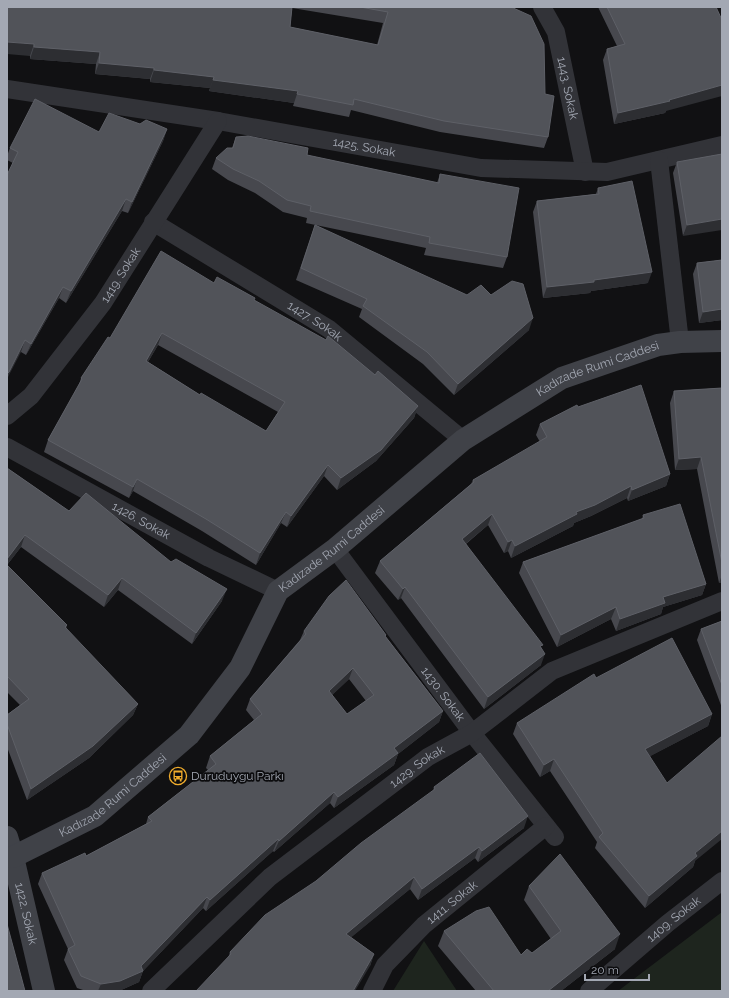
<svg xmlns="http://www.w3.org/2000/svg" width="729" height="998" viewBox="0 0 729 998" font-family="Raleway,sans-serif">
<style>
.green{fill:#1e251e}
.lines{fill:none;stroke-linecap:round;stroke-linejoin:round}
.street{stroke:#323338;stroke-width:18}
.secondary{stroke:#404248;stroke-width:22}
.wall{fill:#47484e;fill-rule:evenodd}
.shaded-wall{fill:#2d2e32}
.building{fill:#515359;stroke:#5e6067;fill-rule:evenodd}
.labels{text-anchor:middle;stroke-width:3.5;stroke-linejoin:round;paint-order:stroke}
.street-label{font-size:12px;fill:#a3a8b3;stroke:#0c0c0e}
.poi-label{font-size:12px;fill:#a3a8b3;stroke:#0c0c0e;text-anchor:start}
</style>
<rect width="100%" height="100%" fill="#111113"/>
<!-- green -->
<path class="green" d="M722 912V991H618Z
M424 941 457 991H393Z"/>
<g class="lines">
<!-- street -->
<g class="street">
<path id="s1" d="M542 7 556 32 585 172"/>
<path id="s2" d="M7 89 218 121 481 168 607 172 722 145"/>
<path d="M659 160 680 342"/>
<path id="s3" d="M153 222 329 329 463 440"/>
<path id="s4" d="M7 416 31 396 103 303 218 121"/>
<path id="s5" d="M7 447 209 558 278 591"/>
<path id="s6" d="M335 549 472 733 555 837"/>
<path id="s7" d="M151 991 270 877 428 757 472 733 552 671 722 601"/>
<path id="s8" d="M372 991 385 965 424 925 546 826"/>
<path id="s9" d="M589 991 668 923 722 881"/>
</g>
<!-- secondary -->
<g class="secondary">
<path id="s10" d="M7 837 13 857 44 991"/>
<path id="s11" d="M13 857 95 816 189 735 240 668 278 591 335 549 463 440 562 378 658 345 680 342 722 341"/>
</g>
</g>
<!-- wall -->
<path class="wall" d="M7 7H511L545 94 548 137 544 148 440 132 351 110 349 117 293 106 294 103 209 91 210 88 150 82V79L95 74 96 64 30 59V56ZM292 8 383 23 377 45 290 27Z
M598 7H716L665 113 614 124 603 60 607 49 617 46Z
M140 124 167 129 163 141 128 213 122 211 66 303 59 298 26 355 21 352 13 163 7 160V156L10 148Z
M236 137 307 155 437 183 440 174 507 257 503 268 424 255 426 248 306 223 307 218 283 212 255 193 228 180 212 169 216 158 232 148Z
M722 154 683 236 673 173 677 162Z
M598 188 648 283 591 291 590 293 543 298 533 212 537 201 596 194Z
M315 225 529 330 454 395 423 364 359 317 362 309 296 280Z
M722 260V320L699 323 693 274 697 263Z
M214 283 254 300 375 375 418 406 414 418 376 461 337 490 324 476 287 527 281 523 256 565 202 531 133 491 129 498 44 452 48 440 79 385 81 378 110 338ZM158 345 278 412 266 431 200 395 148 362Z
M722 388V582L719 583 697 469 675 470 670 403 674 391Z
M578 407 670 474 666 486 628 501 627 498 591 516 574 523 573 526 511 558 508 551 504 553 488 525 466 544 541 648V665L484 709 401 598 398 600 375 573 380 561 471 484 473 480 540 442 536 435 540 424Z
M7 468 69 511 171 562 222 601 192 644 118 590 104 607 21 547 7 565 67 625 66 629 138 704 133 715 89 758 27 800 7 747V715L20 705 7 692Z
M643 515 706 584 702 595 663 607 661 614 616 631 611 619 557 647 519 573 523 562 642 519Z
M722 621V708L697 640 701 629Z
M304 631 386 637 443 711 439 722 398 754 394 765 334 808 330 803 274 852 273 851 206 911 203 908 143 971 139 982 119 991H86L77 988 64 960 68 949 38 884 42 873 86 856 146 824 148 817 208 770 206 768 210 756 254 720 246 710 250 699 300 640ZM349 679 366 701 347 714 332 695Z
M596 678 712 714 708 726 650 756 695 861 693 867 645 908 595 848 597 842 550 771 540 777 513 734 517 723Z
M434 787 524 828 478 862 475 858 418 900 410 889 351 937 374 954 370 966 228 958 230 952 316 881 433 791Z
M529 886 615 949 561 991H476L438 946 444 931 521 955 532 953 551 939 524 900Z"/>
<!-- shaded-wall -->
<path class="shaded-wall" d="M7 42 34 44 30 56 7 54Z
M34 47 100 52 96 64 30 59Z
M99 63 154 68 150 79 95 74Z
M154 70 214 77 210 88 150 82Z
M213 80 298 91 294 103 209 91Z
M722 85V96L666 111 665 113 614 124 618 113 669 100Z
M167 129 163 141 128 213 132 202Z
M126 199 122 211 66 303 71 291Z
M722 219V230L683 236 687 225Z
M652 272 648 283 591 291 590 293 543 298 547 287Z
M63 287 59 298 26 355 31 344Z
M722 309V320L699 323 703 312Z
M533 318 529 330 454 395 458 384Z
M162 333 158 345 142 372 146 361Z
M25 340 21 352 7 379V374Z
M418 406 414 418 376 461 337 490 341 478Z
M701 457 697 469 675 470 679 459Z
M328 465 324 476 287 527 291 516Z
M670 474 666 486 628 501 632 490Z
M137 479 133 491 129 498 133 487Z
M631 486 627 498 591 516 574 523 573 526 511 558 515 546 576 512Z
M286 512 281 523 256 565 260 553Z
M492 514 488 525 458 550 462 539Z
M25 535 21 547 7 565V559Z
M512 540 508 551 504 553 508 542Z
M722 575V582L719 583Z
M122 578 118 590 104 607 108 595Z
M706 584 702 595 663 607 661 614 616 631 620 619 663 597Z
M405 587 401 598 398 600 403 589Z
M227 589 222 601 192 644 196 633Z
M616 607 611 619 557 647 561 635Z
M545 654 541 665 484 709 488 697Z
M353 668 349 679 325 702 329 691Z
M138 704 133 715 89 758 27 800 31 789Z
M443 711 439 722 398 754 394 765 334 808 338 797 394 748Z
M712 714 708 726 641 761 645 749Z
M554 759 550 771 540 777 544 765Z
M334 792 330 803 274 852 279 841Z
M528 816 524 828 478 862 482 851Z
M722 831V839L695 861 693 867 645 908 649 896 695 853Z
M278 839 273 851 206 911 210 900Z
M479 847 475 858 418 900 422 889Z
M414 877 410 889 342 945 346 934Z
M207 897 203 908 143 971 139 982 119 991H98L101 984 141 966Z
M620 934 615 949 561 991H548Z
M374 954 370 966 355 991H353Z"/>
<!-- building -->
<path class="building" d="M7 7H292L290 27 378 45 388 12 360 7H511L531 16 544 44 545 94 554 96 548 137 444 121 354 99 353 105 297 94 298 91 213 80 214 77 154 70V68L99 63 100 52 34 47V44L7 42Z
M607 7H716L722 20V85L669 100 670 101 618 113 607 49 625 44Z
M35 99 99 132 109 113 140 124 146 120 167 129 132 202 126 199 71 291 63 287 31 344 25 340 9 372 7 374V175L18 152 10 148Z
M248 136 308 148 307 155 439 183 440 174 519 188 507 257 429 243 430 237 310 211 311 206 287 200 259 181 233 169 216 158 227 148H233L236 137Z
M722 154V219L687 225 677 162Z
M632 181 652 272 594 280V282L547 287 537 201 599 194 598 188Z
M315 225 467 295 481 285 491 295 512 281 523 284 533 318 458 384 427 352 363 306 367 299 301 268Z
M161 251 214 283 217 277 255 298 254 300 326 340 328 336 375 375 378 371 418 406 381 450 341 478 328 465 291 516 286 512 260 553 206 519 137 479 133 487 48 440 82 379 81 378 108 337 110 338ZM162 333 285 402 266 431 201 393 200 395 146 361Z
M722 260V309L703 312 697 263Z
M641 385 670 474 632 490 631 486 595 505 576 512 577 514 515 546 512 540 508 542 492 514 462 539 543 645 540 646 545 654 488 697 405 587 403 589 380 561 474 482 473 480 547 437 540 424 577 405 578 407Z
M722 388V563L701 457 679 459 674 391Z
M7 468 69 511 86 493 171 562 176 559 227 589 196 633 122 578 108 595 25 535 7 559Z
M680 504 706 584 663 597 665 603 620 619 616 607 561 635 523 562 644 518 643 515Z
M7 565 67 625 65 627 138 704 93 746 31 789 7 724V715L29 699 7 676Z
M346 580 386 635 385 636 443 711 394 748 398 753 338 797 334 792 279 841 278 839 210 900 207 897 141 966 143 971 120 981 101 984 81 976 68 949 75 945 42 873 85 853 86 856 152 821 148 817 216 764 210 756 262 714 250 699 306 634 304 631 329 596ZM353 668 374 695 347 714 329 691Z
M722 621V685L701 629Z
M672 638 712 714 645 749 667 783 722 736V831L695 853 697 856 649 896 599 837 603 833 554 759 544 765 517 723 594 674 596 678Z
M480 753 528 816 482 851 479 847 422 889 414 877 346 934 374 954 353 991H196L231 954 230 952 265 915 316 881 361 843 435 789 434 787Z
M560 854 620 934 548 991H494L444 931 476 911 489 907 521 955 527 949 532 953 561 931 529 886Z
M7 924 25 991H7Z"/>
<!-- icons -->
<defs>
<g id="bus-ring" transform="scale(0.9)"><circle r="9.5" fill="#0c0c0e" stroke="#f0ac2c" stroke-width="1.5"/><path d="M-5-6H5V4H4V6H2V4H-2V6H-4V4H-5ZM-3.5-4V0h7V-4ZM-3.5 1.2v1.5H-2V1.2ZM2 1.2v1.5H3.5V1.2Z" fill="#f0ac2c"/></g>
</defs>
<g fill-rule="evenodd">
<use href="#bus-ring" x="178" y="776"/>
</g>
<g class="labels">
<!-- street labels -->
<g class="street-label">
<text dy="4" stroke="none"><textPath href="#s1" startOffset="86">1443. Sokak</textPath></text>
<text dy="4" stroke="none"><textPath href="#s2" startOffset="362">1425. Sokak</textPath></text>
<text dy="4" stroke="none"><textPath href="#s4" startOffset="182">1419. Sokak</textPath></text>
<text dy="4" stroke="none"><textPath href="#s3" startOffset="190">1427. Sokak</textPath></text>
<text dy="4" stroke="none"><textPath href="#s11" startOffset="778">Kadızade Rumi Caddesi</textPath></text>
<text dy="4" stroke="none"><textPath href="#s5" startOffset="153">1426. Sokak</textPath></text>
<text dy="4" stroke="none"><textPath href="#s11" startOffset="454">Kadızade Rumi Caddesi</textPath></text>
<text dy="4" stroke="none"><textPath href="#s6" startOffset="181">1430. Sokak</textPath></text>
<text dy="4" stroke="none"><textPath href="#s7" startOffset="349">1429. Sokak</textPath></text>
<text dy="4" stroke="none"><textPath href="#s11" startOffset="118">Kadızade Rumi Caddesi</textPath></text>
<text dy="4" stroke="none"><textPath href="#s8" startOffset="121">1411. Sokak</textPath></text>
<text dy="4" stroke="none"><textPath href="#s10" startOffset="79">1422. Sokak</textPath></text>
<text dy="4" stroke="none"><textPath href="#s9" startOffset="111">1409. Sokak</textPath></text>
</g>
<!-- poi labels -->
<g class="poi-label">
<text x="191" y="780">Duruduygu Parkı</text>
</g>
</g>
<!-- border -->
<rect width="729" height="998" fill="none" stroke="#a3a8b3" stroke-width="16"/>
<!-- scale -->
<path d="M585 974v6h64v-6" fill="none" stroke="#a3a8b3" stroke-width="2"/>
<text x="591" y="974" font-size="12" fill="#a3a8b3" stroke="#0c0c0e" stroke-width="3" paint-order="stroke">20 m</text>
</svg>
